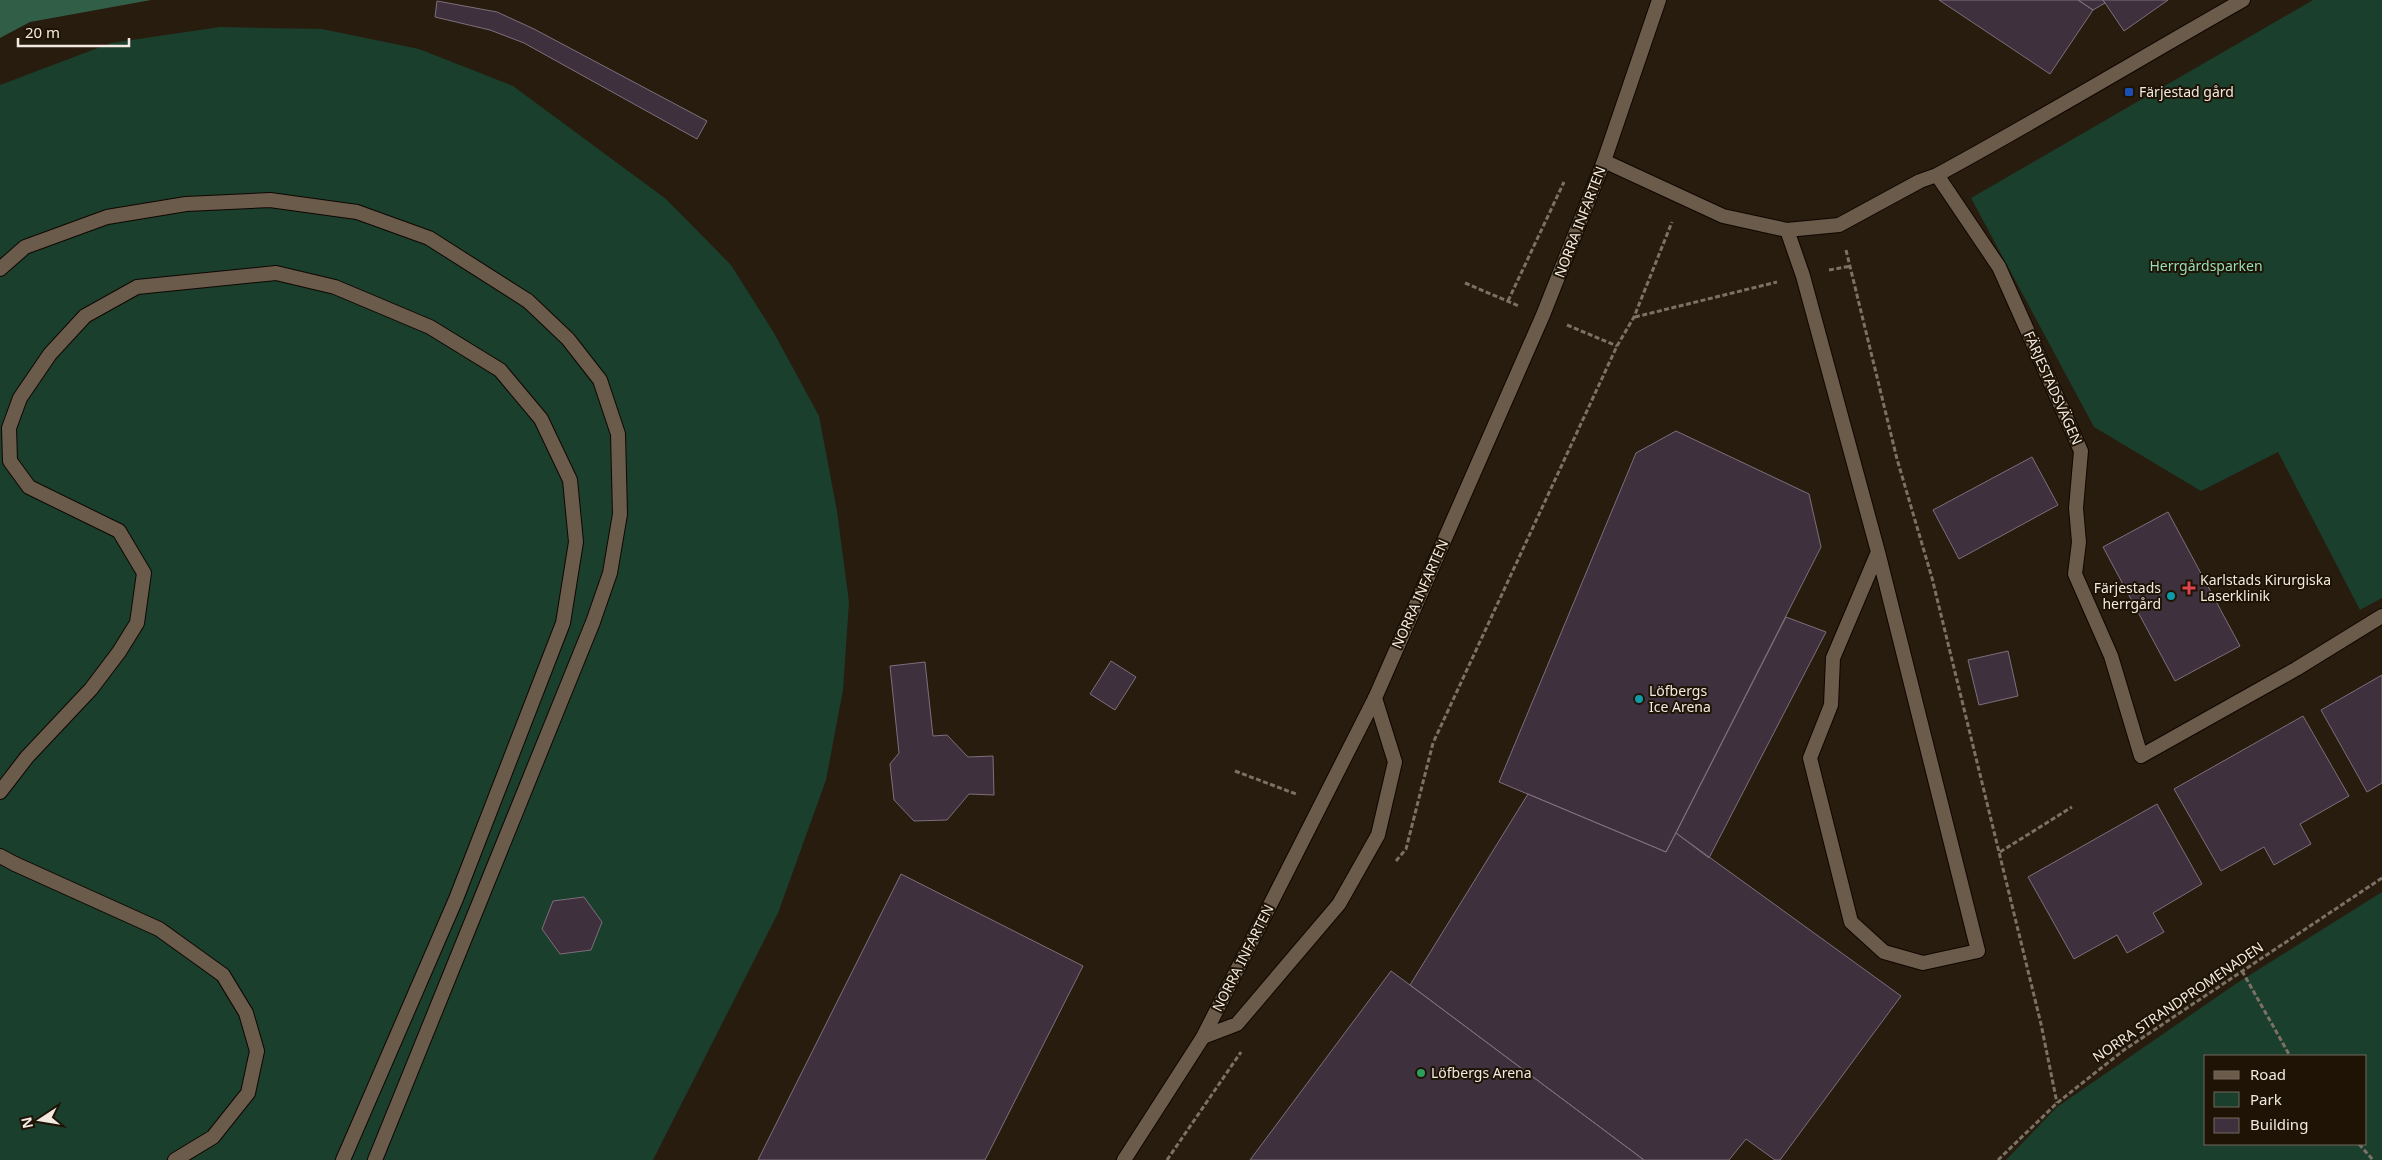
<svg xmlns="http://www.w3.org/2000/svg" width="2382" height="1160" viewBox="0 0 2382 1160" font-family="'Noto Sans',sans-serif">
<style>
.green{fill:#1a3f2d;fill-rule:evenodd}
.forest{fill:#315e47}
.building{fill:#3f303d;stroke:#7f6e7c}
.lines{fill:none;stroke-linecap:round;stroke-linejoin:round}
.service-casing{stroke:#100600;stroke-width:16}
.minor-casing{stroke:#100600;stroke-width:16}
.tertiary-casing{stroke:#100600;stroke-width:16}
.path{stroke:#7c7165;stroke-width:3;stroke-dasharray:5 2.5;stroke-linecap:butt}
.service{stroke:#6a5b4b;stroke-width:14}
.minor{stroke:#6a5b4b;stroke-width:14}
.tertiary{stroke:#6a5b4b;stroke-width:14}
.transit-dot{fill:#1a4fb4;stroke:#1e1305;stroke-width:2}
.health-dot{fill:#e0444e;stroke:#1e1305;stroke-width:2}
.culture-dot{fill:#0f9aa8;stroke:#1e1305;stroke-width:2}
.leisure-dot{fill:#2e9e5b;stroke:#1e1305;stroke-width:2}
.labels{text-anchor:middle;stroke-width:4;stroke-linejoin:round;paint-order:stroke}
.poi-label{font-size:14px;fill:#f2eae1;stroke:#1e1305;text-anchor:start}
.street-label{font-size:14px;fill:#f2eae1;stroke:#1e1305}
.park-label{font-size:14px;fill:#95dfb8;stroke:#1e1305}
</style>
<rect width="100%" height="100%" fill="#281c0e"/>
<!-- green -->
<path class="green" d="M2313 0H2382V598L2360 610 2278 452 2201 491 2094 427 1971 198Z
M220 27 322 29 419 49 513 86 666 199 731 265 774 333 819 416 837 511 849 602 843 690 826 780 778 913 653 1160H0V85L111 43Z
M2382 892V1160H2006L2057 1107 2237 983ZM2206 1056H2366V1144H2206Z"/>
<!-- forest -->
<path class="forest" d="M0 0H151L30 22 0 38Z"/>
<!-- building -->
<path class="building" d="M1939 0H2078L2093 10 2050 74Z
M2078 0H2103L2105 3 2093 10Z
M2103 0H2168L2124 31Z
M437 1 497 12 534 29 707 121 697 139 524 43 490 30 435 17Z
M1676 431 1809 494 1821 547 1666 852 1499 782 1636 453Z
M2032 457 2058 505 1959 559 1933 510Z
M2168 512 2240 646 2175 681 2103 547Z
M1786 617 1826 632 1709 858 1676 833Z
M2008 651 2018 696 1979 705 1968 660Z
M1111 661 1136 677 1115 710 1090 694Z
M925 662 933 736 947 735 968 757 993 756 994 795 969 794 947 820 914 821 894 800 890 764 899 753 890 666Z
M2382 675V783L2367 792 2321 710Z
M2303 716 2349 796 2300 824 2311 844 2274 865 2264 847 2221 871 2174 789Z
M1528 794 1666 852 1676 833 1901 996 1780 1160H1775L1746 1139 1729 1160H1644L1410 985Z
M2157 804 2202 884 2153 913 2164 932 2127 953 2117 935 2074 959 2028 877Z
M901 874 1083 966 985 1160H758Z
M584 897 602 922 591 950 560 954 542 929 553 901Z
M1391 971 1410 985 1644 1160H1250Z"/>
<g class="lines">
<!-- service casing -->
<g class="service-casing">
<path id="service" d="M1787 230 1803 276 1878 552 1833 658 1831 705 1810 758 1851 922 1884 952 1923 963 1978 951 1878 552
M0 269 25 247 107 217 186 204 270 200 357 212 429 238 528 301 568 339 600 380 618 434 620 514 610 573 593 622 375 1160
M0 792 27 757 91 689 119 652 137 623 144 573 119 531 29 487 10 461 9 428 20 398 50 354 85 316 137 287 276 273 335 287 430 327 500 370 541 419 570 480 576 542 563 623 456 899 343 1160
M15 864 159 929 223 975 246 1013 257 1051 248 1093 213 1137 175 1160
M1203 1037 1237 1024 1339 904 1378 835 1395 762 1375 698"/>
</g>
<!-- minor casing -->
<g class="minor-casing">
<path id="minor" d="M1604 161 1723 216 1787 230 1839 225 1920 181 1937 175C2040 119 2141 58 2243 0
M1937 175 1999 267 2081 451 2076 508 2079 542 2075 574 2111 656 2141 756 2296 669 2382 616
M0 856 15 864"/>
</g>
<!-- tertiary casing -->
<g class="tertiary-casing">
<path id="tertiary" d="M1124 1160 1203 1037 1375 698 1543 315 1604 161 1659 0"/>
</g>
<!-- path -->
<path class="path" d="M1846 250 1897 459 1932 578 2041 1024 2057 1103
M1829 270 1851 266
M1465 283 1519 306
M1508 301 1564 182
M1635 317 1777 282
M1567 325 1617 346
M1235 771 1296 794
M2000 852 2072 807
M1396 861 1406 849 1433 743 1617 346 1634 317 1672 222
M2242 971 2290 1056
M2359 1144 2373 1160
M1167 1160 1241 1052
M1998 1160 2057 1103 2124 1050 2382 878"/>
<!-- service -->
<use href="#service" class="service"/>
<!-- minor -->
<use href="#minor" class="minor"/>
<!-- tertiary -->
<use href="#tertiary" class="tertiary"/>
</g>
<!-- markers -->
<rect class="transit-dot" x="2124" y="87" width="10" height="10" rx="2.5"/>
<path class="health-dot" d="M2186.5 580.5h5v5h5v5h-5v5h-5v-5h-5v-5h5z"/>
<g class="culture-dot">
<circle cx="2171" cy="596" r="5"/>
<circle cx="1639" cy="699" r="5"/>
</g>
<circle class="leisure-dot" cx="1421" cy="1073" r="5"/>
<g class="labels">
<!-- poi labels -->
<g class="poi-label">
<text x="2139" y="97">Färjestad gård</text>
<text x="2200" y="585">Karlstads Kirurgiska<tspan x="2200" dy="16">Laserklinik</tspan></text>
<text x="2161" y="593" text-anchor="end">Färjestads<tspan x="2161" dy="16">herrgård</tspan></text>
<text x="1649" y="696">Löfbergs<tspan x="1649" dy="16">Ice Arena</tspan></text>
<text x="1431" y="1078">Löfbergs Arena</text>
</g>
<!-- street labels -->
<g class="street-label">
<text transform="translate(1580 222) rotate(-69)" y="5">NORRA INFARTEN</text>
<text transform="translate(2053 388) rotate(66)" y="5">FÄRJESTADSVÄGEN</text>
<text transform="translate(1420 594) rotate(-66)" y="5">NORRA INFARTEN</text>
<text transform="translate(1243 958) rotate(-63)" y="5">NORRA INFARTEN</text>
<text transform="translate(2178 1002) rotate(-34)" y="5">NORRA STRANDPROMENADEN</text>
</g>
<!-- park labels -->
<g class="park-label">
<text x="2206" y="271">Herrgårdsparken</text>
</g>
</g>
<!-- legend -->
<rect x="2204" y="1055" width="162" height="90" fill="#1e1305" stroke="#73695d"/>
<rect x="2214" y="1071" width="25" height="8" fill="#6a5b4b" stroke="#73695d"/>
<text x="2250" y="1080" font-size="15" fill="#f2eae1">Road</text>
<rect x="2214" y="1092" width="25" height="15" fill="#1a3f2d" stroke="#73695d"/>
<text x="2250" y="1105" font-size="15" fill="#f2eae1">Park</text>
<rect x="2214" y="1118" width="25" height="15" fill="#3f303d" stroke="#73695d"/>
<text x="2250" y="1130" font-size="15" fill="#f2eae1">Building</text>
<!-- north arrow -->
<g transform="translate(40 1120) rotate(258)" stroke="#1e1305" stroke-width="4" paint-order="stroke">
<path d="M0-4L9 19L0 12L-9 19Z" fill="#f2eae1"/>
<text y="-8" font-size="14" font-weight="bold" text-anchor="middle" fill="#f2eae1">N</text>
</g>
<!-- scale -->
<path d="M18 38v8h111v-8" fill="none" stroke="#f2eae1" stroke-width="2.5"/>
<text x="25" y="38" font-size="15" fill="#f2eae1" stroke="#1e1305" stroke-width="4" paint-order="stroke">20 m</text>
</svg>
